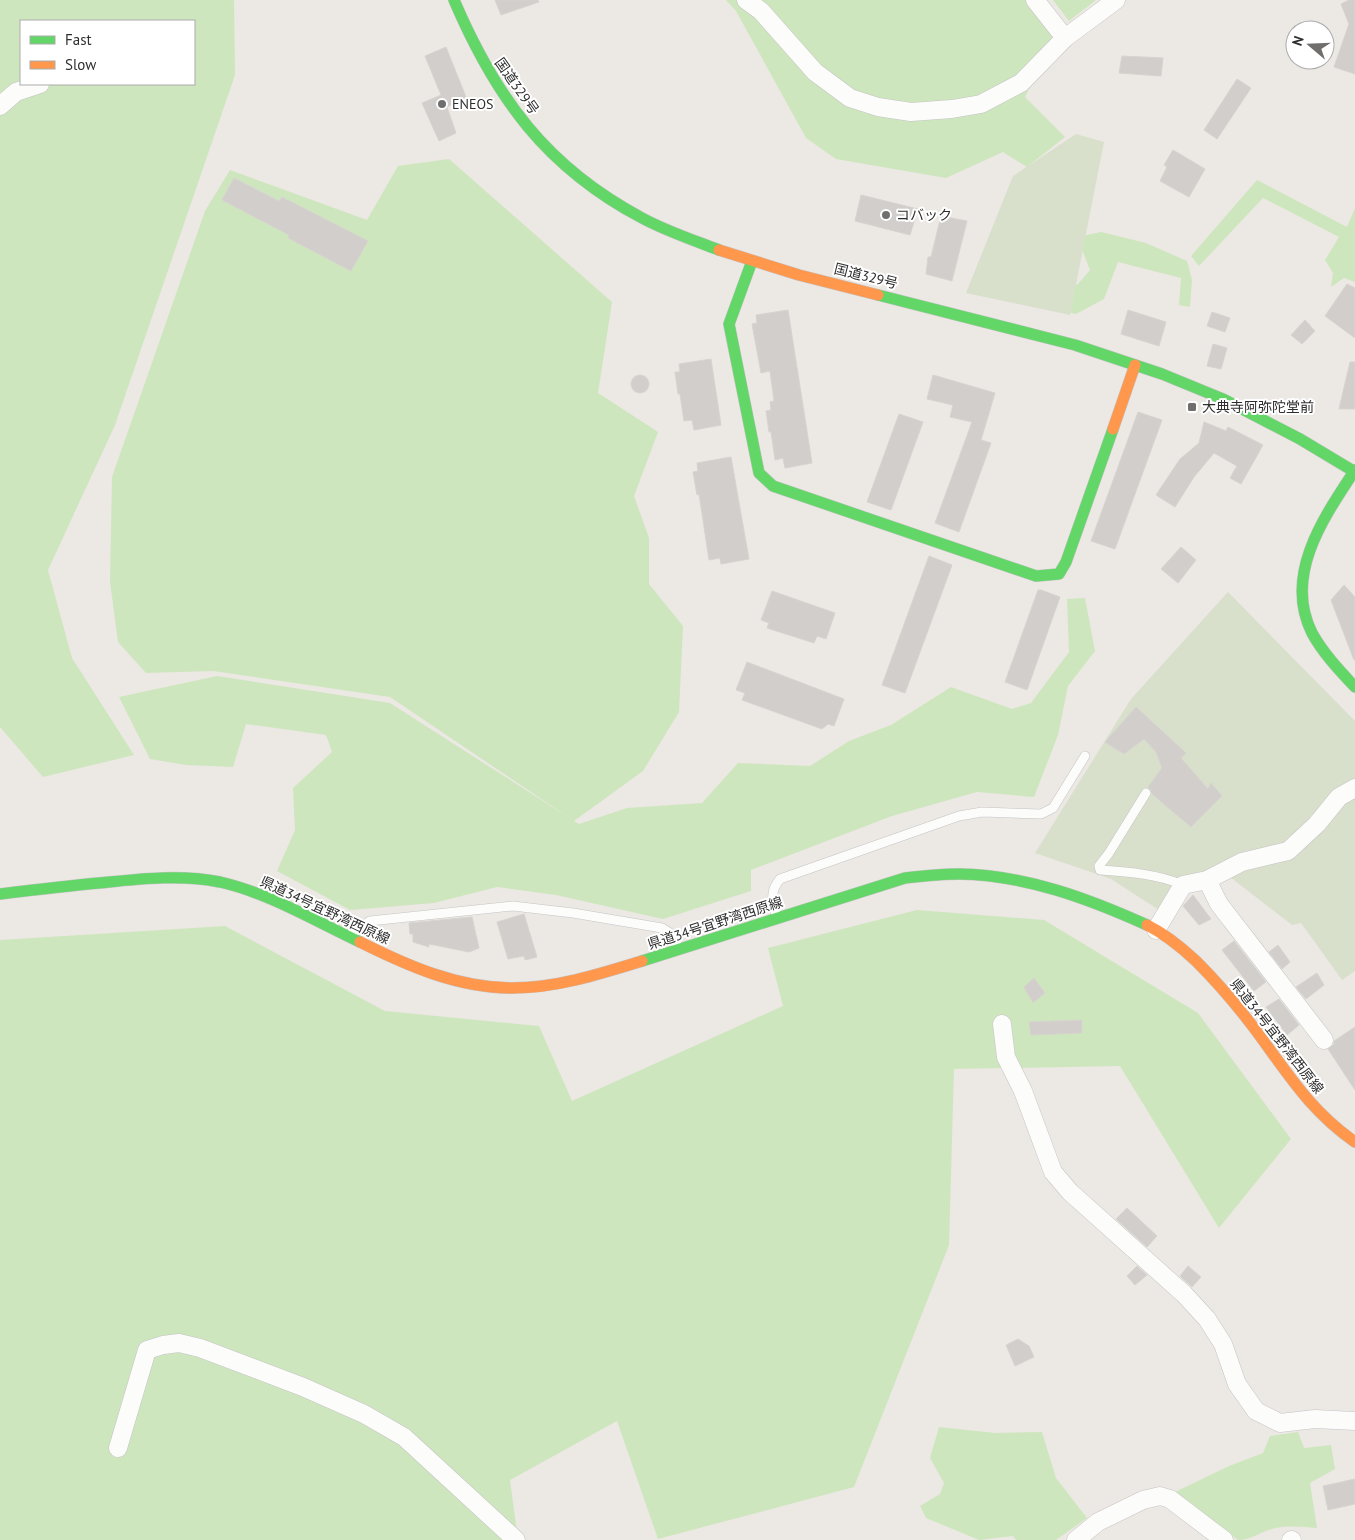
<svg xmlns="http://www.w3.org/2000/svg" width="1355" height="1540" viewBox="0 0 1355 1540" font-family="'PT Sans','Noto Sans JP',sans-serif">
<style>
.green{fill:#cee6be;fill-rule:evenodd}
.cemetery{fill:#d8e0cc}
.building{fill:#d1cecb;stroke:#d7d4d0}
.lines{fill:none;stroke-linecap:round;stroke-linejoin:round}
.lane-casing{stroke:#c5c4c5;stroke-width:10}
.street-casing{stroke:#c5c4c5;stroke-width:19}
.fast-casing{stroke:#c5c4c5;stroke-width:12}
.slow-casing{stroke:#c5c4c5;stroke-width:12}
.lane{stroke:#fcfcfb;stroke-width:9}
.street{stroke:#fcfcfb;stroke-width:18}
.fast{stroke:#63d668;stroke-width:11}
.slow{stroke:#ff974d;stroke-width:11}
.poi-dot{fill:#706f6e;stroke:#fff;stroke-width:2}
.labels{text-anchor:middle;stroke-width:4;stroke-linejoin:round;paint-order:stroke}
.street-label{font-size:14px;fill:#2e2e2e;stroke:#fff}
.poi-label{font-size:14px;fill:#2e2e2e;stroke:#fff;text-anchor:start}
</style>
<rect width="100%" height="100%" fill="#ece8e4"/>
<!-- green -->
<path class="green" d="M0 0H234L235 75 115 425 48 570 72 658 134 755 43 777 0 727ZM21 21H194V84H21Z
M726 0H1026L1054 37 1025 97 1065 137 1027 167 1003 152 946 178 836 159 806 138 736 11Z
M1053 0H1096L1069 21Z
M449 159 612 302 598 393 658 432 634 496 649 538V584L683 626 679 712 643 771 574 821 579 824 627 808 702 803 738 763 810 766 849 741 891 725 951 687 1012 709 1031 703 1069 652 1067 599 1085 598 1095 651 1068 686 1058 735 1034 797 977 792 892 816 751 870V891L663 919 556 895 497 887 434 903 350 910 277 871 295 830 293 788 332 752 326 735 246 724 233 767 186 765 150 759 119 697 217 676 390 703 568 817 390 697 213 671 146 673 118 642 110 582 112 477 205 211 230 170 367 220 398 166Z
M1257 180 1347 227 1355 208V282L1344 278 1331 287 1333 273 1325 260 1339 237 1263 198 1199 266 1191 256Z
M1101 232 1146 243 1187 261 1192 280 1190 307 1179 305 1181 278 1118 262 1104 299 1076 314 1032 303 1031 297 1078 284 1090 270 1077 237Z
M917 910 1044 920 1198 1013 1291 1139 1219 1228 1120 1066 954 1069 949 1245 854 1487 658 1539 617 1421 510 1480 518 1540H0V940L225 926 385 1011 539 1026 572 1101 783 1006 768 948Z
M939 1427 995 1433 1042 1432 1056 1478 1087 1518 1056 1540H1016L1013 1536 979 1540 926 1518 920 1506 940 1494 944 1483 930 1458Z
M1298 1432 1304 1448 1331 1445 1335 1469 1310 1483 1317 1528C1302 1527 1287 1525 1272 1529 1260 1532 1251 1540 1238 1540L1175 1492 1229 1466 1263 1453 1270 1436Z"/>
<!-- cemetery -->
<path class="cemetery" d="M1076 134 1104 142 1070 315 966 293 1013 176Z
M1228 592 1355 721V971L1342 980 1301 923 1292 925 1230 877 1190 889 1162 912 1111 879 1035 853 1131 699Z"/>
<!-- building -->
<path class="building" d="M495 0H538L539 2 501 15Z
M1349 0H1355V74L1334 67 1349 24 1341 4Z
M446 47 466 97 447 107 456 133 439 141 422 103 441 95 425 56Z
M1122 56 1163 58 1161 76 1119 73Z
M1237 79 1251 88 1217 139 1204 130Z
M1173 150 1205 169 1189 197 1160 181 1167 167 1164 165Z
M234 178 279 201 282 197 368 241 351 271 288 238 289 235 222 200Z
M861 195 918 209 910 235 855 221Z
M941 216 967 221 952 281 926 274 928 257H931Z
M1347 284 1355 288V338L1325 316Z
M788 310 812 463 785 468 783 458 775 460 771 432H769L766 411 771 410 770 402 774 401 770 371 761 373 752 324 757 323 756 315Z
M1128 310 1166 322 1159 346 1121 334Z
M1212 312 1230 318 1225 332 1207 326Z
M1305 320 1315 331 1302 344 1291 335Z
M1213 344 1227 348 1221 369 1207 366Z
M711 359 721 425 694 430 692 420 684 421 680 394H678L675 372H680L679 364Z
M1350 362H1355V409H1339Z
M631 384a9 9 0 1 1 18 0a9 9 0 1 1-18 0Z
M933 375 995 393 981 440 991 443 959 532 935 523 972 422 950 417 953 405 927 399Z
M1138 412 1162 420 1115 549 1091 541Z
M899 414 923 422 891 510 867 502Z
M1204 422 1226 431 1228 427 1263 445 1241 484 1230 478 1237 466 1214 453 1194 477 1175 507 1156 495 1180 459 1199 443Z
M731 457 749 559 721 564 720 558 709 560 699 494 697 495 693 472 698 471 697 463Z
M1181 547 1196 560 1178 583 1161 569Z
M929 556 952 565 905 693 882 685Z
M1344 585 1355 597V660H1354L1331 600Z
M1038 590H1041L1060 597 1027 690 1005 682Z
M772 591 835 613 826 639 817 636 814 643 767 628 769 623 761 620Z
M747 662 844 699 834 726 828 724 822 729 742 700 745 693 736 690Z
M1136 707 1186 753 1181 758 1208 789 1211 783 1222 796 1191 827 1152 794 1151 790 1148 787 1162 768 1156 752 1144 739 1124 754 1105 742Z
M1193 895 1211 919 1199 925 1183 906Z
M524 914 537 957 525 960 524 956 508 959 497 922Z
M472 917 479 948 469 952 429 944V947L413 942V934H410L409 923Z
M1234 941 1266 982 1254 991 1222 950Z
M1278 945 1290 962 1282 969 1269 952Z
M1317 973 1324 985 1306 999 1296 987Z
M1034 978 1045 993 1033 1003 1024 987Z
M1279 999 1299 1025 1287 1035 1266 1007Z
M1082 1020V1033L1031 1035 1029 1022Z
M1355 1027V1090L1328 1049 1334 1044V1041Z
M1127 1208 1157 1236 1147 1247 1116 1219Z
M1137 1266 1147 1275 1135 1285 1127 1276Z
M1188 1266 1201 1277 1192 1287 1180 1276Z
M1018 1339 1029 1346 1034 1357 1015 1366 1006 1345Z
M1355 1479V1504L1328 1510 1323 1486Z"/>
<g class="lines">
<!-- lane casing -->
<g class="lane-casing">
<path id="lane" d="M1146 793 1109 853 1099 866 1100 870C1128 872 1157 874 1183 885
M776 916C773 901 769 892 780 879L959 816 982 812 1041 814 1053 808 1085 756
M351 934 370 921 513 906 573 913 662 928 670 933 679 948"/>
</g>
<!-- street casing -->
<g class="street-casing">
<path id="street" d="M746 0 761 11 815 72 850 98 878 107 911 112 952 109 981 104 1021 83 1065 38 1116 0
M1035 0 1065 38
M0 106 16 92 40 84
M1207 880 1219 904 1324 1040
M1156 930 1183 885 1207 880 1242 862 1288 851 1317 824 1339 797 1355 788
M1002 1024 1006 1057 1023 1091 1053 1172 1070 1192 1184 1294 1207 1319 1223 1344 1237 1384 1256 1411 1280 1423 1315 1419 1355 1421
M118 1448 147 1350 163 1345 179 1343 200 1348 303 1387 364 1414 404 1437 516 1540
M1076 1540 1098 1522 1143 1500 1160 1496 1170 1499 1224 1540
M1291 1540H1292"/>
</g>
<!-- fast casing -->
<g class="fast-casing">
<path id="fast" d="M454 0C496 98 546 167 642 218 666 231 693 240 719 250
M752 261 729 324 759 473 773 486 1036 576 1059 574 1066 562 1113 429
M878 295 1075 345 1162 374 1223 399 1300 439 1355 472
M1355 470C1324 517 1283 575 1312 633 1323 653 1339 670 1355 687
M0 894C33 890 66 886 99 883 139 879 180 874 220 882 269 893 315 921 360 942
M642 961 905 878C923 876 941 874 959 874 1025 875 1087 898 1147 925"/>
</g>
<!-- slow casing -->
<g class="slow-casing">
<path id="slow" d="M719 250 799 275 878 295
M1113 429 1135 365
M1147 925C1165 934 1181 947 1196 961 1217 982 1236 1004 1254 1028 1287 1072 1309 1110 1355 1142
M360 942C408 966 458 988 512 988 556 988 600 974 642 961"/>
</g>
<!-- lane -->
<use href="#lane" class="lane"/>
<!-- street -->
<use href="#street" class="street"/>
<!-- fast -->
<use href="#fast" class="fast"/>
<!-- slow -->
<use href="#slow" class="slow"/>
</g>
<!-- markers -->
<g class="poi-dot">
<circle cx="442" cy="104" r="5"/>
<circle cx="886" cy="215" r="5"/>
<rect x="1187" y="402" width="10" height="10" rx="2.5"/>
</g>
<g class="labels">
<!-- street labels -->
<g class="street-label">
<text transform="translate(517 86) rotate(55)" y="5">国道329号</text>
<text transform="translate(866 276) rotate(14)" y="5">国道329号</text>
<text transform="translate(325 910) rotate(25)" y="5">県道34号宜野湾西原線</text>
<text transform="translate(715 923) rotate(-18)" y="5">県道34号宜野湾西原線</text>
<text transform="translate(1277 1036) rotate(52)" y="5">県道34号宜野湾西原線</text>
</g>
<!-- poi labels -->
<g class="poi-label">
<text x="452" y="109">ENEOS</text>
<text x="896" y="220">コバック</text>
<text x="1202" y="412">大典寺阿弥陀堂前</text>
</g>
</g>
<!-- legend -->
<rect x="20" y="20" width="175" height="65" fill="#ffffff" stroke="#ababab"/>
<rect x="30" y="36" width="25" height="8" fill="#63d668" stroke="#ababab"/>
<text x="65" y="45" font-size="15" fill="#2e2e2e">Fast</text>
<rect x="30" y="61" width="25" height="8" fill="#ff974d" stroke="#ababab"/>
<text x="65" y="70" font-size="15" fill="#2e2e2e">Slow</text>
<!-- north arrow -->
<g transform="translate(1310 45) rotate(289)"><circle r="24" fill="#ffffff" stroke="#ababab"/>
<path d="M0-4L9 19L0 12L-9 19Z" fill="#706f6e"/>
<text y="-8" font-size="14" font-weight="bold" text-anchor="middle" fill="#2e2e2e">N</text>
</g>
</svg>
